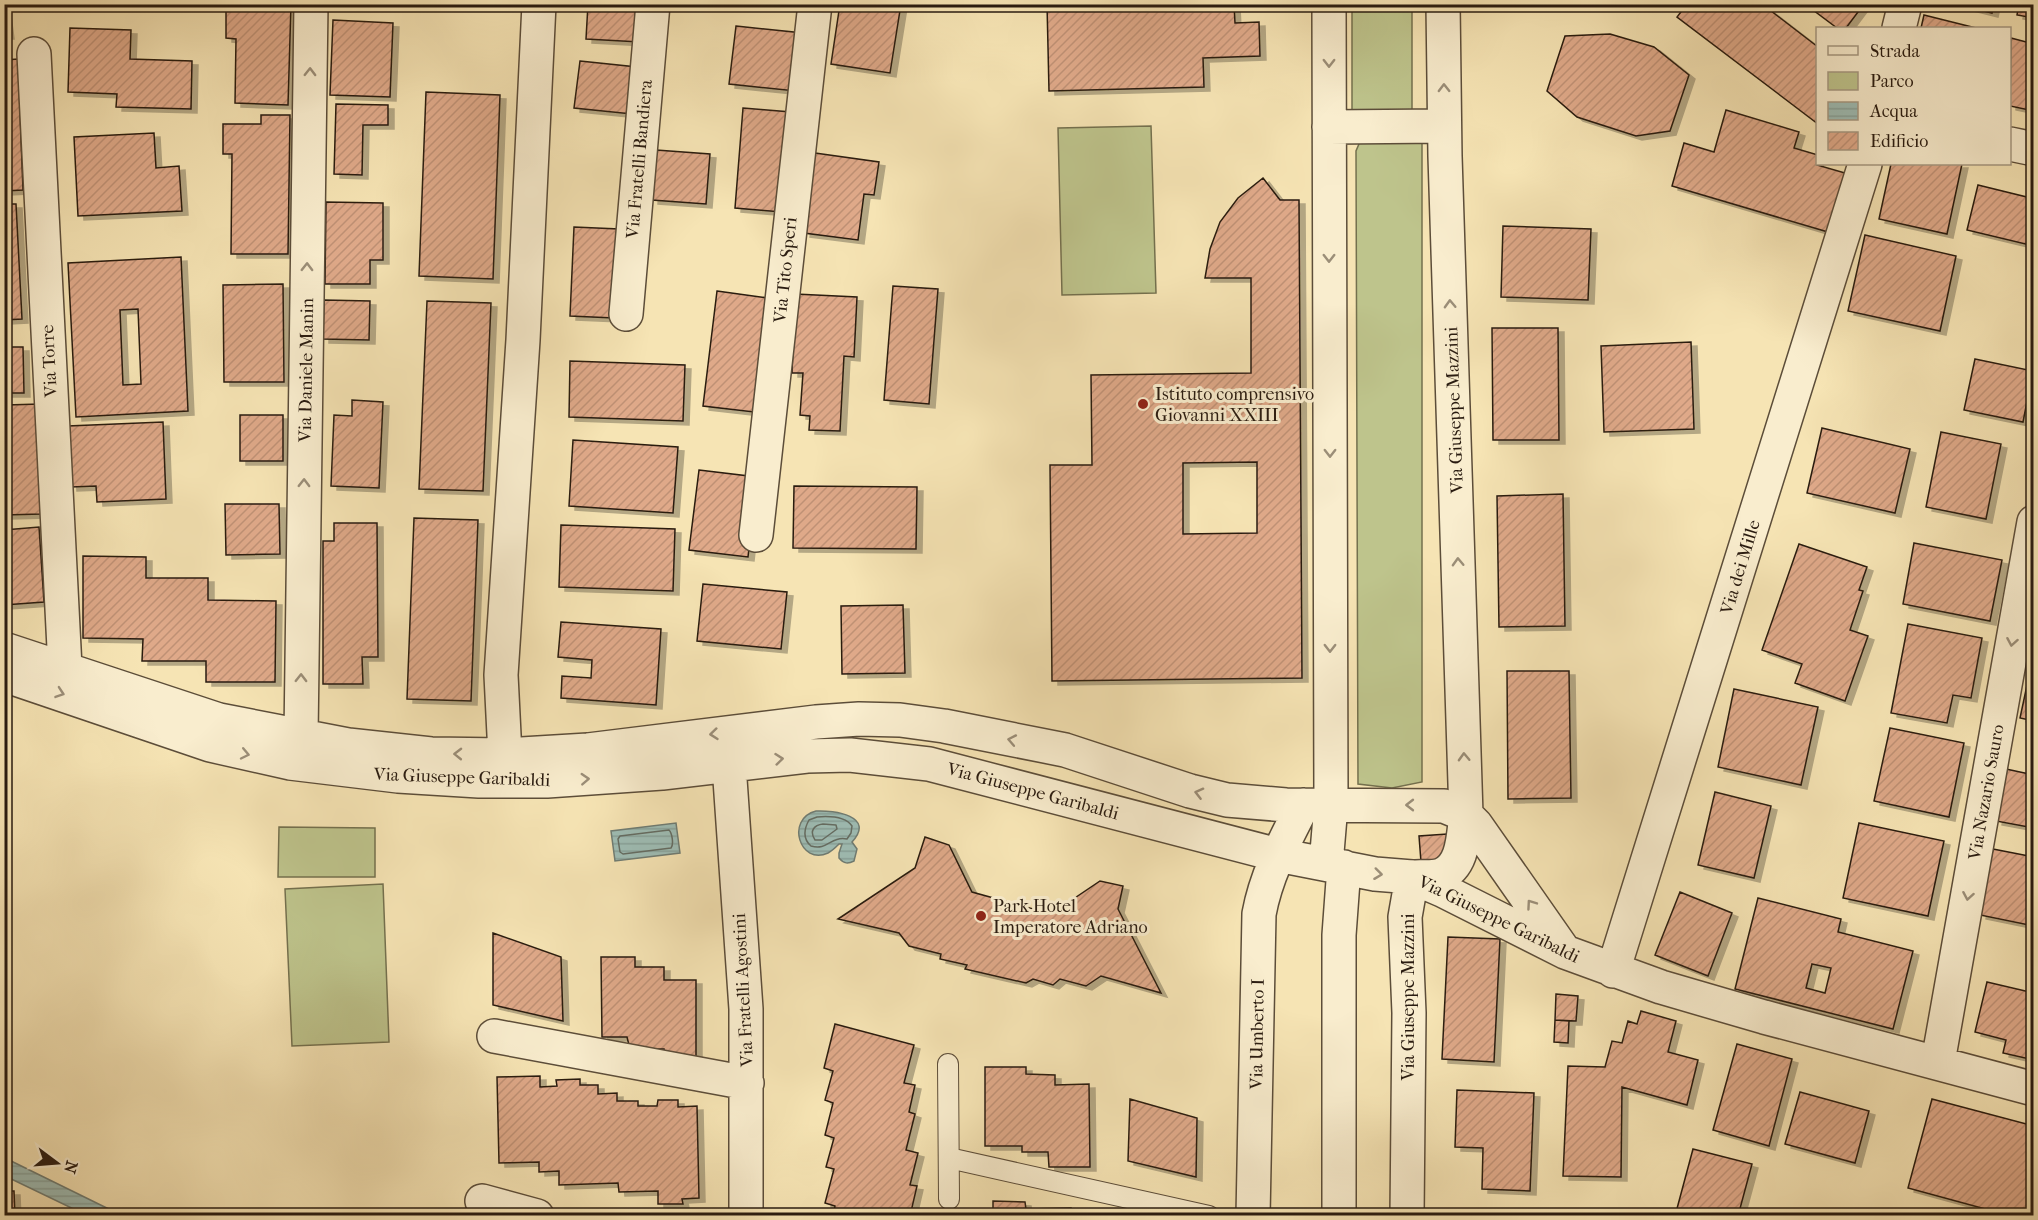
<svg xmlns="http://www.w3.org/2000/svg" width="2038" height="1220" viewBox="0 0 2038 1220" font-family="'IM FELL French Canon',serif">
<style>
.park{fill:#bec48c;stroke:#74704e;stroke-width:1.5}
.water{fill:url(#water-rules);stroke:#6f7c73;stroke-width:1.5}
.lines{fill:none;stroke-linecap:round;stroke-linejoin:round}
.shore{stroke:#646c62;stroke-width:1.5}
.building{fill:url(#building-hatch);stroke:#291b10;stroke-width:1.5;fill-rule:evenodd;filter:url(#shadow)}
.service-casing{stroke:#5c4d39;stroke-width:22}
.minor-casing{stroke:#5c4d39;stroke-width:36}
.service{stroke:#f9edce;stroke-width:20}
.minor{stroke:#f9edce;stroke-width:33}
.oneway{stroke:#9b8e78}
.poi-dot{fill:#8f2418;stroke:#f9edce;stroke-width:2}
.labels{text-anchor:middle;stroke-width:6;stroke-linejoin:round;paint-order:stroke}
.street-label{font-size:18px;fill:#291b10;stroke:#f9edce}
.poi-label{font-size:18px;fill:#291b10;stroke:#f9edce;text-anchor:start}
</style>
<defs>
<pattern id="water-rules" width="6" height="5" patternUnits="userSpaceOnUse" patternTransform="scale(1.5)"><rect width="6" height="5" fill="#9ebdb5"/><path d="M0 2.5h6" fill="none" stroke="#88a29b"/></pattern>
<pattern id="building-hatch" width="6" height="6" patternUnits="userSpaceOnUse" patternTransform="scale(1.5)"><rect width="6" height="6" fill="#dfa989"/><path d="M-1 1l2-2M0 6l6-6M5 7l2-2" fill="none" stroke="#bf9175"/></pattern>
<filter id="shadow"><feDropShadow dx="6" dy="4" stdDeviation="0" flood-color="#0004"/></filter>
</defs>
<rect width="100%" height="100%" fill="#f6e4b4"/>
<filter id="stains"><feTurbulence type="fractalNoise" baseFrequency=".00333" numOctaves="4"/><feColorMatrix values="0 0 0 0 .2 0 0 0 0 .09 0 0 0 0 .02 0 0 0 .5 -.17"/></filter>
<radialGradient id="worn" r=".72"><stop offset=".6" stop-color="#630" stop-opacity="0"/><stop offset="1" stop-color="#630" stop-opacity=".3"/></radialGradient>
<!-- park -->
<path class="park" d="M1352 5H1412V110H1352Z
M1151 126 1156 293 1062 295 1058 128Z
M1422 136V782L1392 788 1358 784 1356 151 1362 137Z
M279 827 375 828V877H278Z
M383 884 389 1042 292 1046 285 889Z"/>
<!-- water -->
<path class="water" d="M816 811C834 810 876 816 852 842L857 849 854 861C848 864 844 864 839 858V853L842 844H839C836 847 832 851 828 853 800 866 785 819 816 811Z
M676 823 680 853 615 861 611 831Z
M5 1158 121 1215H86L5 1176Z"/>
<g class="lines">
<!-- shore -->
<path class="shore" d="M817 817C829 816 845 816 852 826L851 833 847 839C830 836 828 851 811 846 803 839 804 829 809 820Z
M823 824 836 825 837 829 822 840H815C809 831 814 825 823 824Z
M669 830C672 833 674 844 671 848L623 854 620 852 618 839 620 836Z"/>
</g>
<!-- building -->
<path class="building" d="M4 4 8 35H4Z
M226 4H291L288 105 235 103 236 39 226 38Z
M588 4H642L640 42 586 39Z
M840 4H901L890 73 831 64Z
M1047 4H1234L1235 23 1259 22 1260 56 1203 58 1204 87 1049 91Z
M1687 4H1762L1818 47V124L1677 17Z
M1805 4H1864L1846 28H1837Z
M1956 4H1994L1992 13Z
M2019 4H2034V18L2017 15Z
M1924 15 1976 28H1921Z
M333 20 393 23 390 97 330 95Z
M736 26 803 33 796 91 729 84Z
M70 28 131 30 130 59 192 61 191 109 116 107 117 94 68 92Z
M1610 34 1654 47 1689 75 1670 131 1636 136 1577 117 1547 91 1565 36Z
M2011 38 2034 44V111L2010 106Z
M18 59 23 190 4 191V60Z
M580 61 637 67 632 114 574 108Z
M426 92 500 95 493 279 419 276Z
M336 104 388 105V125H363L362 175 334 174Z
M743 108 791 112 782 212 735 208Z
M1726 110 1799 132 1794 148 1818 155 1817 165 1845 173 1828 232 1672 186 1684 143 1714 152Z
M261 115H290L288 254H231L232 154H223V124H261Z
M154 133 156 168 179 166 182 211 78 216 74 137Z
M656 150 710 154 706 204 652 200Z
M815 153 879 162 874 195 864 194 858 240 804 233Z
M1891 164H1962L1947 234 1879 219Z
M1263 178 1280 200H1299L1302 678 1052 681 1050 465H1092L1091 375 1251 373V278H1205L1210 249 1220 222 1238 198ZM1257 462V533L1183 534V463Z
M1978 185 2031 198 2034 186V246L1967 230Z
M326 202 383 203V260H370V284H325Z
M4 204H16L22 319 4 320Z
M1503 226 1591 229 1588 300 1501 297Z
M574 227 619 229 614 318 570 316Z
M1865 235 1956 256 1940 331 1848 311Z
M181 257 188 411 76 417 68 263ZM138 309 141 384 123 385 120 310Z
M283 284 284 382H224L223 285Z
M893 286 938 289 929 404 884 400Z
M717 291 768 298 754 412 703 406Z
M795 294 857 297 854 357 844 356 840 431 809 430 810 416 800 415 803 373H792Z
M324 300 370 301 369 340 323 339Z
M427 301 491 303 483 491 419 489Z
M1492 328H1558L1559 440H1493Z
M1691 342 1694 429 1604 432 1601 346Z
M4 347H23L24 393H4Z
M1975 359 2033 371 2023 422 1964 410Z
M570 361 685 365 683 421 569 417Z
M352 400 383 402 379 488 331 486 334 415 352 416Z
M40 404 41 514 4 515 6 405Z
M240 415H283V461H240Z
M163 422 166 499 97 502 96 486 71 487 68 426Z
M1822 428 1910 449 1895 513 1807 493Z
M1941 432 2001 444 1986 519 1926 507Z
M573 440 678 447 673 513 569 506Z
M699 470 757 477 748 557 689 550Z
M794 486 917 487 916 549 793 548Z
M1563 494 1565 626 1499 627 1497 496Z
M225 504H279L280 554 226 555Z
M414 518 478 520 471 701 407 699Z
M334 523H377L378 657H362L363 684H323V541H334Z
M561 525 675 529 673 591 559 587Z
M39 527 44 602 4 605V530Z
M1914 543 2002 560 1990 621 1903 604Z
M1799 544 1867 567 1859 590 1863 591 1850 630 1868 636 1845 701 1795 683 1802 664 1762 650Z
M83 556 146 557V578H208V600L276 601 275 682H206V661H142L143 639 83 638Z
M703 584 787 592 781 649 697 641Z
M903 605 905 673 842 674 841 606Z
M561 622 661 629 656 705 561 698 562 676 591 678 592 660 558 657Z
M1908 624 1982 638 1971 698 1953 695 1947 723 1891 713Z
M2033 657H2034V721L2020 718Z
M1507 671H1569L1571 798 1508 799Z
M1734 689 1818 707 1801 785 1718 767Z
M1890 728 1964 743 1949 817 1874 801Z
M2006 769 2034 775V828L1996 821Z
M1715 792 1771 806 1754 878 1698 865Z
M1859 823 1944 841 1928 916 1843 898Z
M1447 834 1449 860 1421 862 1419 836Z
M925 837 949 845 972 892 1051 914 1100 881 1123 886 1118 909 1161 993 1101 976 1086 986 1060 979 1053 985 1033 979 1026 983 965 969 967 965 940 959 941 954 909 946 899 933 838 919 915 868Z
M1993 849 2034 857V926L1980 915Z
M1680 892 1732 913 1708 976 1655 955Z
M1758 898 1841 919 1838 932 1913 951 1893 1029 1735 989ZM1812 964 1831 968 1825 993 1806 988Z
M493 933 561 957 563 1021 493 1005Z
M1448 937 1500 939 1494 1062 1442 1059Z
M601 957H635V967H664V980H696V1057H664V1049H630L627 1037H602Z
M1987 982 2034 993V1060L2003 1053 2006 1040 1975 1032Z
M1556 994 1578 996 1576 1021 1555 1020Z
M1641 1011 1676 1021 1668 1052 1698 1060 1687 1105 1622 1087 1621 1177 1563 1176 1568 1066 1605 1067 1612 1041 1622 1043 1628 1021 1637 1024Z
M1555 1020 1569 1021 1568 1043 1554 1042Z
M835 1024 914 1045 904 1083 915 1085 909 1112 915 1114 906 1150 918 1153 910 1185 917 1186 910 1216H833L835 1206 825 1203 834 1169 826 1167 834 1138 825 1135 833 1103 825 1100 833 1071 824 1068Z
M1737 1044 1792 1059 1769 1146 1713 1130Z
M985 1067H1026V1074L1055 1075V1085L1089 1084 1090 1167H1049L1048 1152H1022V1146H985Z
M540 1076V1087L557 1086 556 1080 580 1079V1085H598V1094L617 1093V1101H638V1106H657L658 1100H678V1107L697 1106 699 1198 682 1199 683 1204H658V1191L619 1192 618 1183 559 1185V1171L539 1172V1162L499 1163 497 1077Z
M1457 1090 1534 1093 1530 1191 1482 1189 1483 1148 1455 1147Z
M1800 1092 1869 1111 1855 1163 1785 1144Z
M1130 1099 1197 1118 1196 1177 1128 1161Z
M1932 1099 2034 1126V1216H2011L1908 1188Z
M1693 1149 1752 1164 1738 1216H1675Z
M4 1191H14L15 1216H4Z
M993 1201 1025 1202 1026 1209 1071 1208V1216H993Z"/>
<g class="lines">
<!-- service casing -->
<g class="service-casing">
<path id="service" d="M948 1064 949 1199
M949 1158 1209 1216"/>
</g>
<!-- minor casing -->
<g class="minor-casing">
<path id="minor" d="M1899 28 1905 4
M34 54 65 668
M1329 127 1444 126
M2010 144 2034 149
M626 314 653 4
M756 535 815 4
M4 649 219 720 348 745 431 754 505 755 588 750 816 722 859 719 900 720 944 726 1065 750 1190 791 1227 800 1286 805 1444 806 1466 815 1476 825 1562 948
M4 675 210 745 290 763 398 776 479 781H547L662 773 807 756 850 755 929 764 1278 855 1375 874 1412 877 1442 890 1565 952 1661 987 1764 1017 2034 1089
M301 736 311 4
M505 755 501 675 523 340 539 4
M729 765 746 1009V1216
M1326 864 1331 805 1329 4
M1412 877C1420 876 1433 878 1441 875 1464 866 1463 835 1466 815L1445 156 1443 4
M1613 971 1865 164
M494 1036 747 1083
M1938 1062 2034 522
M482 1201 537 1216
M1253 1216 1259 914C1266 875 1285 840 1303 805
M1339 1216V935L1344 867
M1407 1216 1409 1013 1405 917 1412 877"/>
</g>
<!-- service -->
<use href="#service" class="service"/>
<!-- minor -->
<use href="#minor" class="minor"/>
</g>
<!-- one-way arrows -->
<defs><path id="oneway-chevron" d="M-2-3.5L2.5 0L-2 3.5" fill="none" stroke-width="1.6" stroke-linecap="round" stroke-linejoin="round" transform="scale(1.5)"/></defs>
<g class="oneway">
<use href="#oneway-chevron" transform="translate(1329 63) rotate(90)"/>
<use href="#oneway-chevron" transform="translate(310 72) rotate(-89)"/>
<use href="#oneway-chevron" transform="translate(1444 88) rotate(-91)"/>
<use href="#oneway-chevron" transform="translate(1329 258) rotate(90)"/>
<use href="#oneway-chevron" transform="translate(307 267) rotate(-89)"/>
<use href="#oneway-chevron" transform="translate(1450 304) rotate(-92)"/>
<use href="#oneway-chevron" transform="translate(1330 453) rotate(90)"/>
<use href="#oneway-chevron" transform="translate(304 483) rotate(-89)"/>
<use href="#oneway-chevron" transform="translate(1458 562) rotate(-92)"/>
<use href="#oneway-chevron" transform="translate(2012 642) rotate(100)"/>
<use href="#oneway-chevron" transform="translate(1330 648) rotate(90)"/>
<use href="#oneway-chevron" transform="translate(301 678) rotate(-89)"/>
<use href="#oneway-chevron" transform="translate(60 693) rotate(19)"/>
<use href="#oneway-chevron" transform="translate(714 734) rotate(174)"/>
<use href="#oneway-chevron" transform="translate(1012 740) rotate(-169)"/>
<use href="#oneway-chevron" transform="translate(245 754) rotate(12)"/>
<use href="#oneway-chevron" transform="translate(458 754) rotate(-179)"/>
<use href="#oneway-chevron" transform="translate(1464 757) rotate(-92)"/>
<use href="#oneway-chevron" transform="translate(779 759) rotate(-6)"/>
<use href="#oneway-chevron" transform="translate(585 779) rotate(-3)"/>
<use href="#oneway-chevron" transform="translate(1199 793) rotate(-166)"/>
<use href="#oneway-chevron" transform="translate(1410 805) rotate(-180)"/>
<use href="#oneway-chevron" transform="translate(1378 874) rotate(7)"/>
<use href="#oneway-chevron" transform="translate(1968 896) rotate(100)"/>
<use href="#oneway-chevron" transform="translate(1531 904) rotate(-125)"/>
</g>
<!-- markers -->
<g class="poi-dot">
<circle cx="1143" cy="404" r="6"/>
<circle cx="981" cy="916" r="6"/>
</g>
<g class="labels">
<!-- street labels -->
<g class="street-label">
<text transform="translate(639 159) rotate(-85)" y="6">Via Fratelli Bandiera</text>
<text transform="translate(785 270) rotate(-84)" y="6">Via Tito Speri</text>
<text transform="translate(49 361) rotate(-93)" y="6">Via Torre</text>
<text transform="translate(306 370) rotate(-89)" y="6">Via Daniele Manin</text>
<text transform="translate(1454 410) rotate(-92)" y="6">Via Giuseppe Mazzini</text>
<text transform="translate(1740 567) rotate(-73)" y="6">Via dei Mille</text>
<text transform="translate(462 777) rotate(2)" y="6">Via Giuseppe Garibaldi</text>
<text transform="translate(1033 791) rotate(15)" y="6">Via Giuseppe Garibaldi</text>
<text transform="translate(1986 792) rotate(-80)" y="6">Via Nazario Sauro</text>
<text transform="translate(1499 919) rotate(26)" y="6">Via Giuseppe Garibaldi</text>
<text transform="translate(743 990) rotate(-93)" y="6">Via Fratelli Agostini</text>
<text transform="translate(1408 997) rotate(-90)" y="6">Via Giuseppe Mazzini</text>
<text transform="translate(1257 1034) rotate(-89)" y="6">Via Umberto I</text>
</g>
<!-- poi labels -->
<g class="poi-label">
<text x="1155" y="400">Istituto comprensivo<tspan x="1155" dy="21">Giovanni XXIII</tspan></text>
<text x="993" y="912">Park Hotel<tspan x="993" dy="21">Imperatore Adriano</tspan></text>
</g>
</g>
<!-- margin -->
<rect width="2038" height="1220" fill="none" stroke="#f6e4b4" stroke-width="24"/>
<rect x="6" y="6" width="2026" height="1208" fill="none" stroke="#291b10" stroke-width="3"/>
<rect x="12" y="12" width="2014" height="1196" fill="none" stroke="#291b10" stroke-width="1.5"/>
<!-- legend -->
<rect x="1816" y="27" width="195" height="138" fill="#f9edce" stroke="#a69982" stroke-width="1.5"/>
<rect x="1828" y="46" width="30" height="9" fill="#f9edce" stroke="#a69982" stroke-width="1.5"/>
<text x="1870" y="57" font-size="18" fill="#291b10">Strada</text>
<rect x="1828" y="72" width="30" height="18" fill="#bec48c" stroke="#a69982" stroke-width="1.5"/>
<text x="1870" y="87" font-size="18" fill="#291b10">Parco</text>
<rect x="1828" y="102" width="30" height="18" fill="url(#water-rules)" stroke="#a69982" stroke-width="1.5"/>
<text x="1870" y="117" font-size="18" fill="#291b10">Acqua</text>
<rect x="1828" y="132" width="30" height="18" fill="url(#building-hatch)" stroke="#a69982" stroke-width="1.5"/>
<text x="1870" y="147" font-size="18" fill="#291b10">Edificio</text>
<!-- north arrow -->
<g transform="translate(57 1163) rotate(106)" stroke="#f9edce" stroke-width="4.5" paint-order="stroke">
<path d="M0-4.5L10 22L0 15L-10 22Z" fill="#291b10"/>
<text y="-9" font-size="16" font-weight="bold" text-anchor="middle" fill="#291b10">N</text>
</g>
<rect width="100%" height="100%" filter="url(#stains)"/>
<rect width="100%" height="100%" fill="url(#worn)"/>
</svg>
